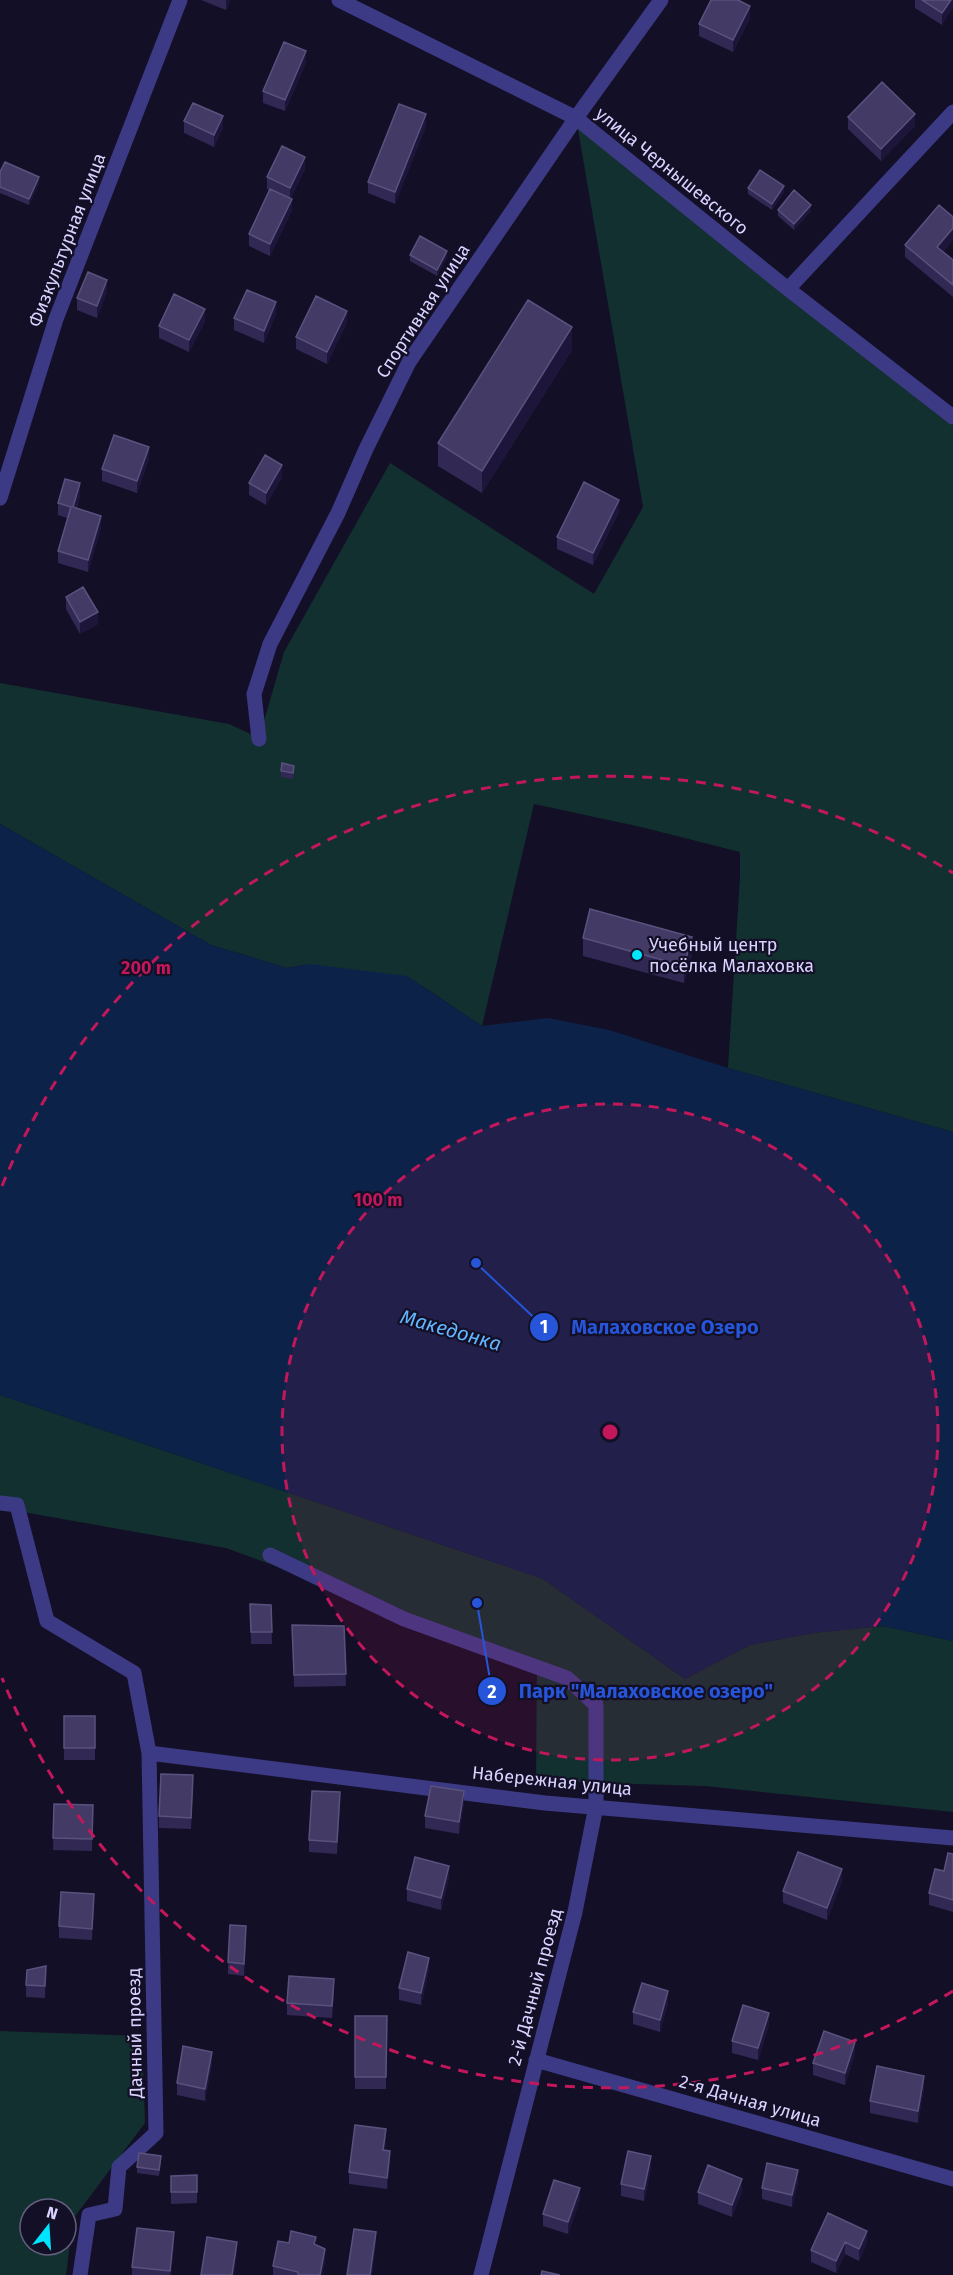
<svg xmlns="http://www.w3.org/2000/svg" width="953" height="2275" viewBox="0 0 953 2275" font-family="'Fira Sans',sans-serif">
<style>
.green{fill:#12302f;fill-rule:evenodd}
.water{fill:#0c2248}
.lines{fill:none;stroke-linecap:round;stroke-linejoin:round}
.minor{stroke:#3d3a85;stroke-width:15}
.wall{fill:#312854}
.shaded-wall{fill:#1d163a}
.building{fill:#433a66;stroke:#5a527e;stroke-width:1.5}
.ring{fill:none;stroke:#c2185b;stroke-width:3;stroke-dasharray:10 8}
.poi-dot{fill:#00e5ff;stroke:#130f26;stroke-width:2}
.labels{text-anchor:middle;stroke-width:4.5;stroke-linejoin:round;paint-order:stroke}
.street-label{font-size:18px;fill:#d9d4ff;stroke:#130f26}
.poi-label{font-size:18px;fill:#d9d4ff;stroke:#130f26;text-anchor:start}
.water-label{font-size:20px;font-style:italic;fill:#62b6ff;stroke:#130f26}
.centre{fill:#c2185b;stroke:#130f26;stroke-width:3}
.ring-label{font-size:18px;text-anchor:middle;font-weight:bold;fill:#c2185b;stroke:#130f26;stroke-width:4.5;stroke-linejoin:round;paint-order:stroke}
.leader{fill:none;stroke:#2655da;stroke-width:2}
.callout-dot{fill:#2655da;stroke:#130f26;stroke-width:2}
.mark-label{font-size:18px;text-anchor:middle;font-weight:bold;fill:#fff}
.callout-label{font-size:20px;text-anchor:middle;font-weight:bold;fill:#2655da;stroke:#130f26;stroke-width:4.5;stroke-linejoin:round;paint-order:stroke}
</style>
<rect width="100%" height="100%" fill="#130f26"/>
<!-- green -->
<path class="green" d="M576 118 953 417V1132L728 1068 740 877V852L641 827 534 804 482 1026 421 985 304 965 287 968 211 945 0 824V683L229 724 259 738 284 652 390 463 594 594 643 507Z
M0 1395 543 1579 685 1679 750 1645 813 1633 883 1626 953 1641V1812L705 1786 536 1781 537 1661 226 1548 6 1509 0 1510Z
M0 2031 142 2036 145 2123 73 2219 66 2275H0ZM30 2209H66V2245H30Z"/>
<!-- water -->
<path class="water" d="M0 824 211 945 287 968 310 964 407 976 482 1026 548 1018 609 1030 728 1068 953 1132V1641L883 1626 813 1633 750 1645 685 1679 543 1579 0 1395Z"/>
<g class="lines">
<!-- minor -->
<path class="minor" d="M339 0 576 118 788 289 953 417
M788 289 953 112
M0 498 56 319 180 0
M259 739 254 694 270 644 338 513 366 449 409 362 576 118 661 0
M0 1503 17 1505 47 1621 134 1673 149 1753 156 2133 119 2167 115 2209 89 2215 80 2275
M270 1555 404 1619 567 1678 596 1705V1806L575 1912 481 2275
M149 1753 545 1803 953 1838
M536 2060 953 2179"/>
</g>
<!-- wall -->
<path class="wall" d="M201 0H230L226 10Z
M915 0H953L942 25 915 8Z
M750 18 733 52 699 36V24Z
M306 63 285 111 263 103V91Z
M848 117 915 126 881 161 848 129Z
M184 121 223 128 214 147 184 133Z
M426 126 395 204 368 193V182Z
M305 169 291 198 292 210 270 256 249 246V234L269 190 267 189V177Z
M0 172 39 183 29 205 0 193Z
M748 188 784 192 772 210 748 194Z
M778 210 811 211 794 230 778 216Z
M953 240 943 252 953 260V297L905 257V245Z
M410 255 447 257 437 276 410 261Z
M107 292 97 318 77 310V298Z
M276 314 264 343 234 330V318Z
M205 321 189 352 159 338V326Z
M347 323 327 364 296 349V337Z
M572 350 482 493 438 466V443Z
M149 459 137 493 102 481V469Z
M282 477 266 505 249 495V483Z
M80 495 77 508 101 528 88 572 58 563V551L67 518 58 515V503Z
M619 512 593 565 557 549V537Z
M66 597 98 624 80 634 66 609Z
M281 771 294 772 293 779 281 777Z
M583 938 692 955 684 983 583 956Z
M250 1604 271 1605 272 1644H251Z
M292 1625 344 1626 346 1686 294 1687Z
M64 1716H95V1760H64Z
M193 1787 191 1829 159 1828V1816Z
M464 1803 459 1834 425 1828V1816Z
M54 1804 93 1805 92 1851 53 1850Z
M340 1804 337 1854 309 1852V1840Z
M953 1854V1912L929 1905V1893L944 1871Z
M449 1878 441 1910 407 1901V1889Z
M842 1881 827 1920 783 1903V1891Z
M94 1906 92 1940 59 1938V1926Z
M246 1938 244 1976 228 1974V1962Z
M46 1966 45 1998 26 1997V1985Z
M429 1970 421 2005 399 2000V1988Z
M334 1991 332 2018 287 2015V2003Z
M668 2003 660 2032 633 2024V2012Z
M355 2016H387L386 2089H355Z
M769 2025 758 2060 732 2053V2041Z
M855 2054 845 2085 813 2075V2063Z
M212 2064 205 2101 177 2095V2083Z
M924 2088 918 2123 870 2113V2101Z
M386 2141 385 2150 390 2163 387 2189 349 2184V2172Z
M161 2162 159 2176 137 2173V2167Z
M651 2168 644 2201 621 2196V2184Z
M197 2175V2203L171 2204V2176Z
M798 2182 792 2207 762 2199V2188Z
M742 2191 732 2217 698 2204V2192Z
M580 2199 568 2234 543 2226V2214Z
M828 2213 867 2243 859 2261 845 2254 836 2273 811 2262V2250Z
M289 2243 316 2245 325 2261 322 2275H273V2266Z
M174 2244 171 2275H132V2267Z"/>
<!-- shaded-wall -->
<path class="shaded-wall" d="M226 0H230L226 10Z
M951 0H953V8L942 25V13Z
M750 6V18L733 52V40Z
M306 51V63L285 111V100Z
M426 114V126L395 204V192Z
M915 114V126L881 161V149Z
M223 116V128L214 147V135Z
M305 157V169L290 200V188Z
M39 177V183L29 205V199Z
M784 186V192L772 210V204Z
M292 199V210L270 256V244Z
M811 205V211L794 230V224Z
M953 228V240L937 259V247Z
M447 251V257L437 276V270Z
M107 280V292L97 318V306Z
M276 302V314L264 343V331Z
M205 309V321L189 352V340Z
M347 311V323L327 364V352Z
M572 327V350L482 493V471Z
M149 447V459L137 493V481Z
M282 465V477L266 505V493Z
M80 483V495L73 519V507Z
M619 500V512L593 565V553Z
M101 516V528L88 572V560Z
M98 612V624L80 634V622Z
M692 937V955L684 983V966Z
M464 1791V1803L459 1834V1822Z
M340 1792V1804L337 1854V1842Z
M449 1866V1878L441 1910V1898Z
M842 1869V1881L827 1920V1908Z
M94 1894V1906L92 1940V1929Z
M246 1926V1938L244 1976V1964Z
M429 1958V1970L421 2005V1993Z
M668 1991V2003L660 2032V2020Z
M769 2013V2025L758 2060V2048Z
M855 2042V2054L845 2085V2073Z
M212 2052V2064L205 2101V2089Z
M924 2076V2088L918 2123V2111Z
M386 2129V2141L383 2162V2150Z
M390 2151V2163L387 2189V2178Z
M651 2156V2168L644 2201V2189Z
M798 2170V2182L792 2207V2195Z
M742 2179V2191L732 2217V2205Z
M580 2188V2199L568 2234V2222Z
M867 2231V2243L859 2261V2249Z
M174 2232V2244L171 2275H170Z
M376 2232V2244L372 2275H370Z
M237 2242V2254L234 2275H232Z
M845 2242V2254L836 2273V2261Z
M325 2249V2261L322 2275H320Z"/>
<!-- building -->
<path class="building" d="M711 0H738L750 6 733 40 699 24Z
M922 0H951L942 13Z
M284 42 306 51 285 100 263 91Z
M882 82 915 114 881 149 848 117Z
M193 103 223 116 214 135 184 121Z
M399 104 426 114 395 192 368 182Z
M282 146 305 157 290 188 267 177Z
M5 162 39 177 29 199 0 187V172Z
M760 170 784 186 772 204 748 188Z
M270 189 292 199 270 244 249 234Z
M794 190 811 205 794 224 778 210Z
M939 205 953 217V228L937 247 953 260V285L905 245Z
M420 236 447 251 437 270 410 255Z
M88 272 107 280 97 306 77 298Z
M247 290 276 302 264 331 234 318Z
M174 294 205 309 189 340 159 326Z
M316 296 347 311 327 352 296 337Z
M528 300 572 327 482 471 438 443Z
M114 435 149 447 137 481 102 469Z
M265 455 282 465 266 493 249 483Z
M65 479 80 483 73 507 101 516 88 560 58 551 71 507 58 503Z
M584 482 619 500 593 553 557 537Z
M83 587 98 612 80 622 66 597Z
M282 763 294 766 293 773 281 771Z
M590 909 692 937 684 966 583 938Z
M250 1604 271 1605 272 1632H251Z
M292 1625 344 1626 346 1674 294 1675Z
M64 1716H95V1748H64Z
M161 1774 193 1775 191 1818 159 1816Z
M431 1786 464 1791 459 1822 425 1816Z
M312 1791 340 1792 337 1842 309 1840Z
M54 1804 93 1805 92 1839 53 1838Z
M798 1852 842 1869 827 1908 783 1891Z
M948 1853 953 1854V1900L929 1893 935 1869 944 1871Z
M415 1857 449 1866 441 1898 407 1889Z
M61 1892 94 1894 92 1929 59 1926Z
M230 1925 246 1926 244 1964 228 1962Z
M408 1952 429 1958 421 1993 399 1988Z
M46 1966 45 1986 26 1985 27 1970Z
M289 1976 334 1979 332 2006 287 2003Z
M642 1983 668 1991 660 2020 633 2012Z
M743 2005 769 2013 758 2048 732 2041Z
M355 2016H387L386 2077H355Z
M824 2031 855 2042 845 2073 813 2063Z
M183 2046 212 2052 205 2089 177 2083Z
M877 2066 924 2076 918 2111 870 2101Z
M355 2125 386 2129 383 2150 390 2151 387 2178 349 2172Z
M628 2151 651 2156 644 2189 621 2184Z
M139 2153 161 2156 159 2170 137 2167Z
M767 2163 798 2170 792 2195 762 2188Z
M708 2165 742 2179 732 2205 698 2192Z
M197 2175V2192H171V2176Z
M554 2180 580 2188 568 2222 543 2214Z
M828 2213 867 2231 859 2249 845 2242 836 2261 811 2250Z
M137 2228 174 2232 170 2271 132 2267Z
M354 2229 376 2232 370 2275H347Z
M291 2231 316 2237 314 2244 325 2249 320 2275H298V2272L273 2266 278 2241 289 2243Z
M207 2237 237 2242 232 2275H201Z
M542 2271 560 2275H541Z"/>
<!-- distance rings -->
<circle cx="610" cy="1432" r="328" fill="#c2185b" fill-opacity=".12"/>
<g class="ring">
<circle cx="610" cy="1432" r="328"/>
<path d="M953 1991A656 656 0 0 1 2 1678M2 1186A656 656 0 0 1 953 873"/>
</g>
<!-- markers -->
<circle class="poi-dot" cx="637" cy="955" r="6"/>
<g class="labels">
<!-- street labels -->
<g class="street-label">
<text transform="translate(672 171) rotate(39)" y="6">улица Чернышевского</text>
<text transform="translate(67 240) rotate(-69)" y="6">Физкультурная улица</text>
<text transform="translate(423 311) rotate(-57)" y="6">Спортивная улица</text>
<text transform="translate(552 1781) rotate(6)" y="6">Набережная улица</text>
<text transform="translate(535 1987) rotate(-75)" y="6">2-й Дачный проезд</text>
<text transform="translate(135 2033) rotate(-91)" y="6">Дачный проезд</text>
<text transform="translate(750 2101) rotate(16)" y="6">2-я Дачная улица</text>
</g>
<!-- poi labels -->
<g class="poi-label">
<text x="649" y="951">Учебный центр<tspan x="649" dy="21">посёлка Малаховка</tspan></text>
</g>
<!-- water labels -->
<g class="water-label">
<text transform="translate(451 1330) rotate(16)" y="7">Македонка</text>
</g>
</g>
<circle cx="610" cy="1432" r="9" class="centre"/>
<g class="ring-label">
<text x="146" y="974">200 m</text>
<text x="378" y="1206">100 m</text>
</g>
<!-- callouts -->
<path class="leader" d="M476 1263L544 1327M477 1603L492 1691"/>
<g class="callout-dot">
<circle cx="476" cy="1263" r="6"/>
<circle cx="477" cy="1603" r="6"/>
<circle cx="544" cy="1327" r="15"/>
<circle cx="492" cy="1691" r="15"/>
</g>
<g class="mark-label">
<text x="544" y="1333">1</text>
<text x="492" y="1698">2</text>
</g>
<g class="callout-label">
<text x="665" y="1334">Малаховское Озеро</text>
<text x="646" y="1698">Парк "Малаховское озеро"</text>
</g>
<!-- north arrow -->
<g transform="translate(48 2227) rotate(17)"><circle r="28" fill="#130f26" stroke="#625e7d" stroke-width="1.5"/>
<path d="M0-4.5L10 22L0 15L-10 22Z" fill="#00e5ff"/>
<text y="-9" font-size="16" font-weight="bold" text-anchor="middle" fill="#d9d4ff">N</text>
</g>
</svg>
